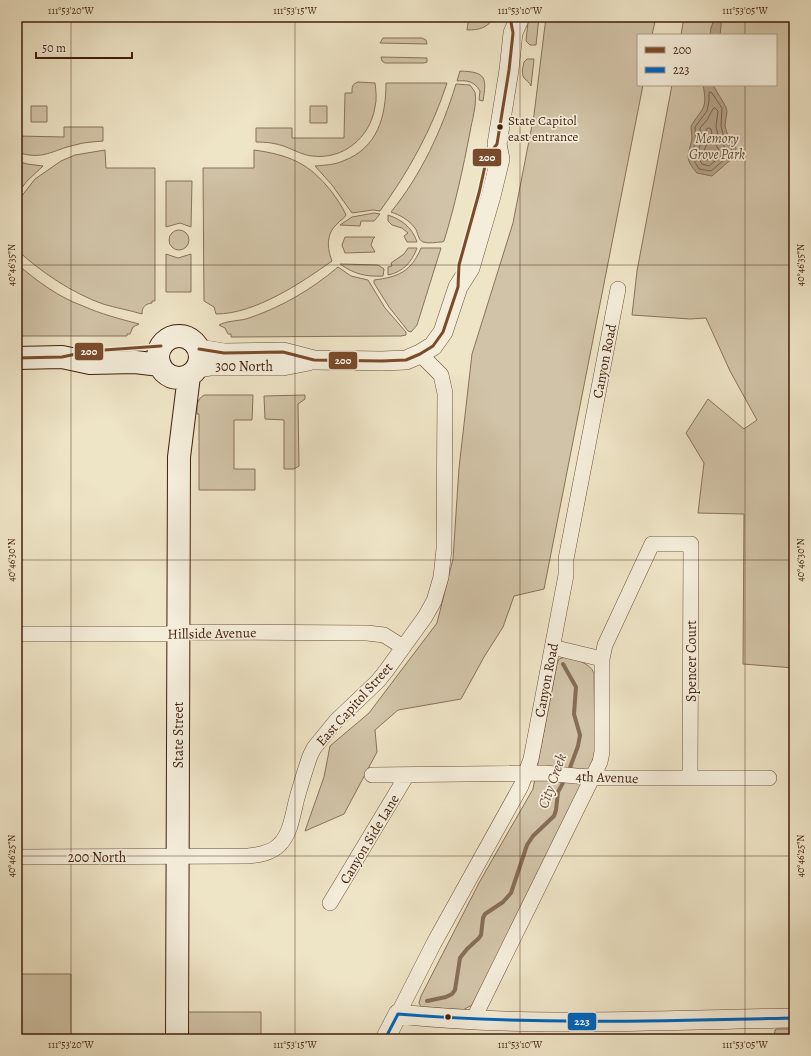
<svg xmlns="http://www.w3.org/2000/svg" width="811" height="1056" viewBox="0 0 811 1056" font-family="Alegreya,serif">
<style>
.green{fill:#d1c3a7;stroke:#89715a}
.water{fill:#b3a187;stroke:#856d56}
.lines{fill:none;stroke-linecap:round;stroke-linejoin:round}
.shore{stroke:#7a604a;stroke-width:1}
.stream{stroke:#856d56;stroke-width:4}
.minor-casing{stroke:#6c503b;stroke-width:16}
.tertiary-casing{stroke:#6c503b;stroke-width:20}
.secondary-casing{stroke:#411f0d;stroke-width:24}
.minor{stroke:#f4edda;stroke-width:15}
.tertiary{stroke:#f4edda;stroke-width:19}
.secondary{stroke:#f4edda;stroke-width:22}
.bus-1-casing{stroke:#f4edda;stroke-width:6}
.bus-2-casing{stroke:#f4edda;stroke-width:6}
.bus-1{stroke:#7a4b2a;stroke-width:3}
.bus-2{stroke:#0065bd;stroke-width:3}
.ticks{fill:none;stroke:#411f0d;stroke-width:1;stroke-opacity:0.45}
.bus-dot{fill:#411f0d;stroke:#f4edda;stroke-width:1.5}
.labels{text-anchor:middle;stroke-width:3.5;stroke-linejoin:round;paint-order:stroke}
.bus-label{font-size:13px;fill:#411f0d;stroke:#f4edda;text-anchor:start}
.park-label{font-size:14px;font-style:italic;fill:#654834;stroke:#f4edda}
.street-label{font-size:14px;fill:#411f0d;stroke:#f4edda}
.water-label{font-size:15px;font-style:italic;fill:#694c38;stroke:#f4edda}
.line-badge{stroke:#f4edda;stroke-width:1.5}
.badge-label{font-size:11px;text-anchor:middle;font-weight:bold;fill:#fff}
.neatline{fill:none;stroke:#411f0d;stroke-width:1.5}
.ticks-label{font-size:10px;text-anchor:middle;fill:#411f0d}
</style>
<rect width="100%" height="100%" fill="#eee4c6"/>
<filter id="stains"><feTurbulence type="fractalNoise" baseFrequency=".005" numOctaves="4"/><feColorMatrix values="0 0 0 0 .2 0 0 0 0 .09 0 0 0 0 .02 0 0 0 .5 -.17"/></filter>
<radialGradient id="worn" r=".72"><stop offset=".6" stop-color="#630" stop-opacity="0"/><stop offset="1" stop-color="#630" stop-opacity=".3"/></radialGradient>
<!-- green -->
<path class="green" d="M469 17H494C488 28 479 30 467 30Z
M539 17 536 45H530L526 41 528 22Z
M546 17H656L652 35H638V85H643L544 589 514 596 503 627 484 657 461 699 398 710 375 730 377 752 344 814 305 831 324 777 330 746 369 713 437 623 453 559 459 468 472 354 513 223 534 115Z
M684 17H794V668L743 664 744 514 698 513 704 463 686 433 708 399 744 429 757 420 730 371 706 318 690 319 632 315 637 271 672 85H776V35H681Z
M383 38H422L426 40 427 44 380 43Z
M381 57 427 58V62L424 63H385L382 61Z
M527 59H534L531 86C529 82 527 81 524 78 521 74 523 66 524 62Z
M460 71C486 72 487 77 483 101L479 100 480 91C474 81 467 80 457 81Z
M358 82 375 83C376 91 377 99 375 107 370 138 343 160 312 156 303 155 294 150 286 147 276 143 266 142 256 142V128H292V138H344L345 93H352C352 87 352 84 358 82Z
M386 83H447C432 129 409 171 380 211L373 210 352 213 332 185 315 166C325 165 334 165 343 161 378 148 386 116 386 83Z
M456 84 470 85 475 92C477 105 472 120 470 132 463 169 455 205 444 241L442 242C437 242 428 244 423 242 418 240 418 232 415 228 409 220 400 215 391 212 421 175 442 130 456 84Z
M31 106H47V122H31Z
M310 106H327V123H310Z
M64 127H103V141C94 142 84 142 75 145 52 150 43 161 17 152V136L64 137Z
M105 150 106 168H155V301H152V303C145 304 142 307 142 314 129 310 116 308 103 304 72 293 41 272 17 250V204L21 197 35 179 61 161 75 155Z
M254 150C289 155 309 163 331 191 337 199 342 206 346 215 344 219 340 220 337 224 326 234 327 248 332 261 301 283 255 314 216 314L214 307 204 301 203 168H254Z
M17 161 27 164 43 166 27 181 17 194Z
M166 181H192L191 227 180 223 166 227Z
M374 213 380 214 374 221H361L360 226 340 225 352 217Z
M388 215C402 220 412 227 417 242H407L404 236 408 233 402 228 392 225 388 221Z
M169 240a10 10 0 1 1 20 0a10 10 0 1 1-20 0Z
M345 237H375L373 239 371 245 375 252 345 253 342 245Z
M408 248H417C412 262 403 272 388 275V267L392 266 391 263 404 254Z
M421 248H441L417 325 411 332 408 331 389 307 374 283V280C398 277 411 272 421 248Z
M166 254 178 258 191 254V292H166Z
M17 264C37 281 58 297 83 306 101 314 120 319 139 324L133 327 130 334H127V336H17Z
M340 264 378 265 384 269 383 276C366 277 354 274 340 264Z
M338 267 351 276 368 280 385 308 406 332V335L401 336 231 337V334H228L225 328 219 325C226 321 237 321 246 319 280 308 311 290 338 267Z
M204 395H253L252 420H234V469H255V490H199V414H197C197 406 196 400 204 395Z
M305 395V399L298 404 299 466 294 469H284V420L265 419 264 396Z
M565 657C576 660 589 662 594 673L595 754 574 805 472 1005 463 1010 421 1007 419 1003 421 996 480 881 533 789 557 664 559 659Z
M17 974H71V1039H17Z
M186 1012H261V1039H186Z
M777 1029H794V1039H774L775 1030Z"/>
<!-- water -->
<path class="water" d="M715 17H722L720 35H710L711 28Z
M703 85H713L726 107 727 111 725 126 727 133 736 148 735 156 712 176 697 173C686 160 687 158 691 143 693 138 691 131 691 126 702 108 708 110 703 85Z"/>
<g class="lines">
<!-- shore -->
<path class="shore" d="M710 92 712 93 722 108 721 126 723 134 732 150 731 154 711 171 699 169 692 157V151L696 142 695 127 707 111 709 101V94Z
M715 108 718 111 716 126 718 136 727 151 709 166 702 164 697 155 701 142 700 128 707 120 713 109Z
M709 128 711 129 713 140 719 150 707 160 705 159 703 154 707 143 706 130Z"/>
<!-- stream -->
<path class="stream" d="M563 664 576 687 574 714 580 735 578 746 568 773
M427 1001 446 997 452 994 455 990 460 958 467 949 479 938 481 935 483 918 485 914 503 902 511 893 527 845 533 836 554 816 556 810 558 792 565 779"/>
<!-- minor casing -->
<g class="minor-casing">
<path id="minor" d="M17 634H165L194 632 367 633 384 635 403 647
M552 647 602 659
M372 775 544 773 576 776 604 778H769
M17 857 248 856C259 855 272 853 280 844 291 833 293 813 297 798 301 784 305 770 310 756L314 748 336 721 378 681 386 671 425 617 434 601 441 577 444 549 445 393 441 375 420 354
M330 903 407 775
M398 1014 434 943 521 786 531 759 566 575V559L618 289
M473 1020 600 762 602 752V659L605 645 652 544H691L690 778"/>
</g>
<!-- tertiary casing -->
<g class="tertiary-casing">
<path id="tertiary" d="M199 349 224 353 283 352 314 360 382 361 406 360 420 354 433 346 443 332 458 287 470 268 491 196 500 159 497 144 509 70 513 33 520 17
M197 368 210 366H283L309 361
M385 1039 398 1014C529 1028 662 1020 794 1018"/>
</g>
<!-- secondary casing -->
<g class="secondary-casing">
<path id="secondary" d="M158 357a21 21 0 1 1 42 0a21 21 0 1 1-42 0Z
M17 358 62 357 90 363 135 362 160 365
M177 1039 179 457 189 376"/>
</g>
<!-- minor -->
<use href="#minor" class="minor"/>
<!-- tertiary -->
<use href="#tertiary" class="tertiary"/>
<!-- secondary -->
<use href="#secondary" class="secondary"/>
<!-- bus-1 casing -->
<g class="bus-1-casing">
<path id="bus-1" d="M199 349 224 353 283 352 314 360 382 361 406 360 420 354 433 346 443 332 458 287 459 265 479 193 487 157 497 144 509 70 513 33 510 17
M17 358 62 357 90 351 161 346"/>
</g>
<!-- bus-2 casing -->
<g class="bus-2-casing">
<path id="bus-2" d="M385 1039 398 1014C530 1025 662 1021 794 1018"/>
</g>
<!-- bus-1 -->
<use href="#bus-1" class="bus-1"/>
<!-- bus-2 -->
<use href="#bus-2" class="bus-2"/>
</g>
<!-- ticks -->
<path class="ticks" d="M71 17V1039M295 17V1039M520 17V1039M745 17V35M745 85V1039M17 265H794M17 560H794M17 856H794"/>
<!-- markers -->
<g class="bus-dot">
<circle cx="500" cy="127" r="3.5"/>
<circle cx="448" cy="1017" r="3.5"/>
</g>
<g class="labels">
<!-- bus labels -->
<g class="bus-label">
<text x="508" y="125">State Capitol<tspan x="508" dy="16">east entrance</tspan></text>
</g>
<!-- park labels -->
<g class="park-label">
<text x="717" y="143">Memory<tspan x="717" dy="16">Grove Park</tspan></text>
</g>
<!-- street labels -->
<g class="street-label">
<text transform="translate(604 361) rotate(-79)" y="5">Canyon Road</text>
<text x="244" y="371">300 North</text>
<text transform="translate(212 633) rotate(-1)" y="5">Hillside Avenue</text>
<text transform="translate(691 661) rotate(-90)" y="5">Spencer Court</text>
<text transform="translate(546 680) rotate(-79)" y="5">Canyon Road</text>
<text transform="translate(354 704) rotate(-48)" y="5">East Capitol Street</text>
<text transform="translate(178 735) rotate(-90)" y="5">State Street</text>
<text transform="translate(607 777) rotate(2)" y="5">4th Avenue</text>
<text transform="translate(369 839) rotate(-59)" y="5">Canyon Side Lane</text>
<text x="97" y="862">200 North</text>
</g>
<!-- water labels -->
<g class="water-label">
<text transform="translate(552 781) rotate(-70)" y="5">City Creek</text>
</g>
</g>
<g class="line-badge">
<rect x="472" y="148" width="30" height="19" rx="4" fill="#7a4b2a"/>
<rect x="74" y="342" width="30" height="19" rx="4" fill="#7a4b2a"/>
<rect x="328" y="351" width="30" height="19" rx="4" fill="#7a4b2a"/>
<rect x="567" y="1012" width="30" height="19" rx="4" fill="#0065bd"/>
</g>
<g class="badge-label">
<text x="487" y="161">200</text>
<text x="89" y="355">200</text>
<text x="343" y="364">200</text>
<text x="582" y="1025">223</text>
</g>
<!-- margin -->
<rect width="811" height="1056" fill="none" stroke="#eee4c6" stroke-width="44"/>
<!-- legend -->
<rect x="637" y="34" width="140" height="52" fill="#f4edda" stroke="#ac9b88"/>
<rect x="645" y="47" width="20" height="6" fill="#7a4b2a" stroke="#ac9b88"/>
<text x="673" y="54" font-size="12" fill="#411f0d">200</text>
<rect x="645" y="67" width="20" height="6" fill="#0065bd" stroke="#ac9b88"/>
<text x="673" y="74" font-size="12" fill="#411f0d">223</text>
<!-- scale -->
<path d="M36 52v6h96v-6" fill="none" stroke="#411f0d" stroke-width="2"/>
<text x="42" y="52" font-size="12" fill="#411f0d" stroke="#f4edda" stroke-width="3" paint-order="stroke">50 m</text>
<rect x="22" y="22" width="767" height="1012" class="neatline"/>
<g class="ticks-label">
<text x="71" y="14">111°53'20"W</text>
<text x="295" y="14">111°53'15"W</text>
<text x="520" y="14">111°53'10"W</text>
<text x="745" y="14">111°53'05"W</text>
<text transform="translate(11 265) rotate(-90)" y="4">40°46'35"N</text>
<text transform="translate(800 265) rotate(-90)" y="4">40°46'35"N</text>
<text transform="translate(11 560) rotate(-90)" y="4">40°46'30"N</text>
<text transform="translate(800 560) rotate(-90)" y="4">40°46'30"N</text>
<text transform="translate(11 856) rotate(-90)" y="4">40°46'25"N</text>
<text transform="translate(800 856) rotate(-90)" y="4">40°46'25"N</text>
<text x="71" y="1048">111°53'20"W</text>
<text x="295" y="1048">111°53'15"W</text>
<text x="520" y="1048">111°53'10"W</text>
<text x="745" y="1048">111°53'05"W</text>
</g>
<rect width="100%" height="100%" filter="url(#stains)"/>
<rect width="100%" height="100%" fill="url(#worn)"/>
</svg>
